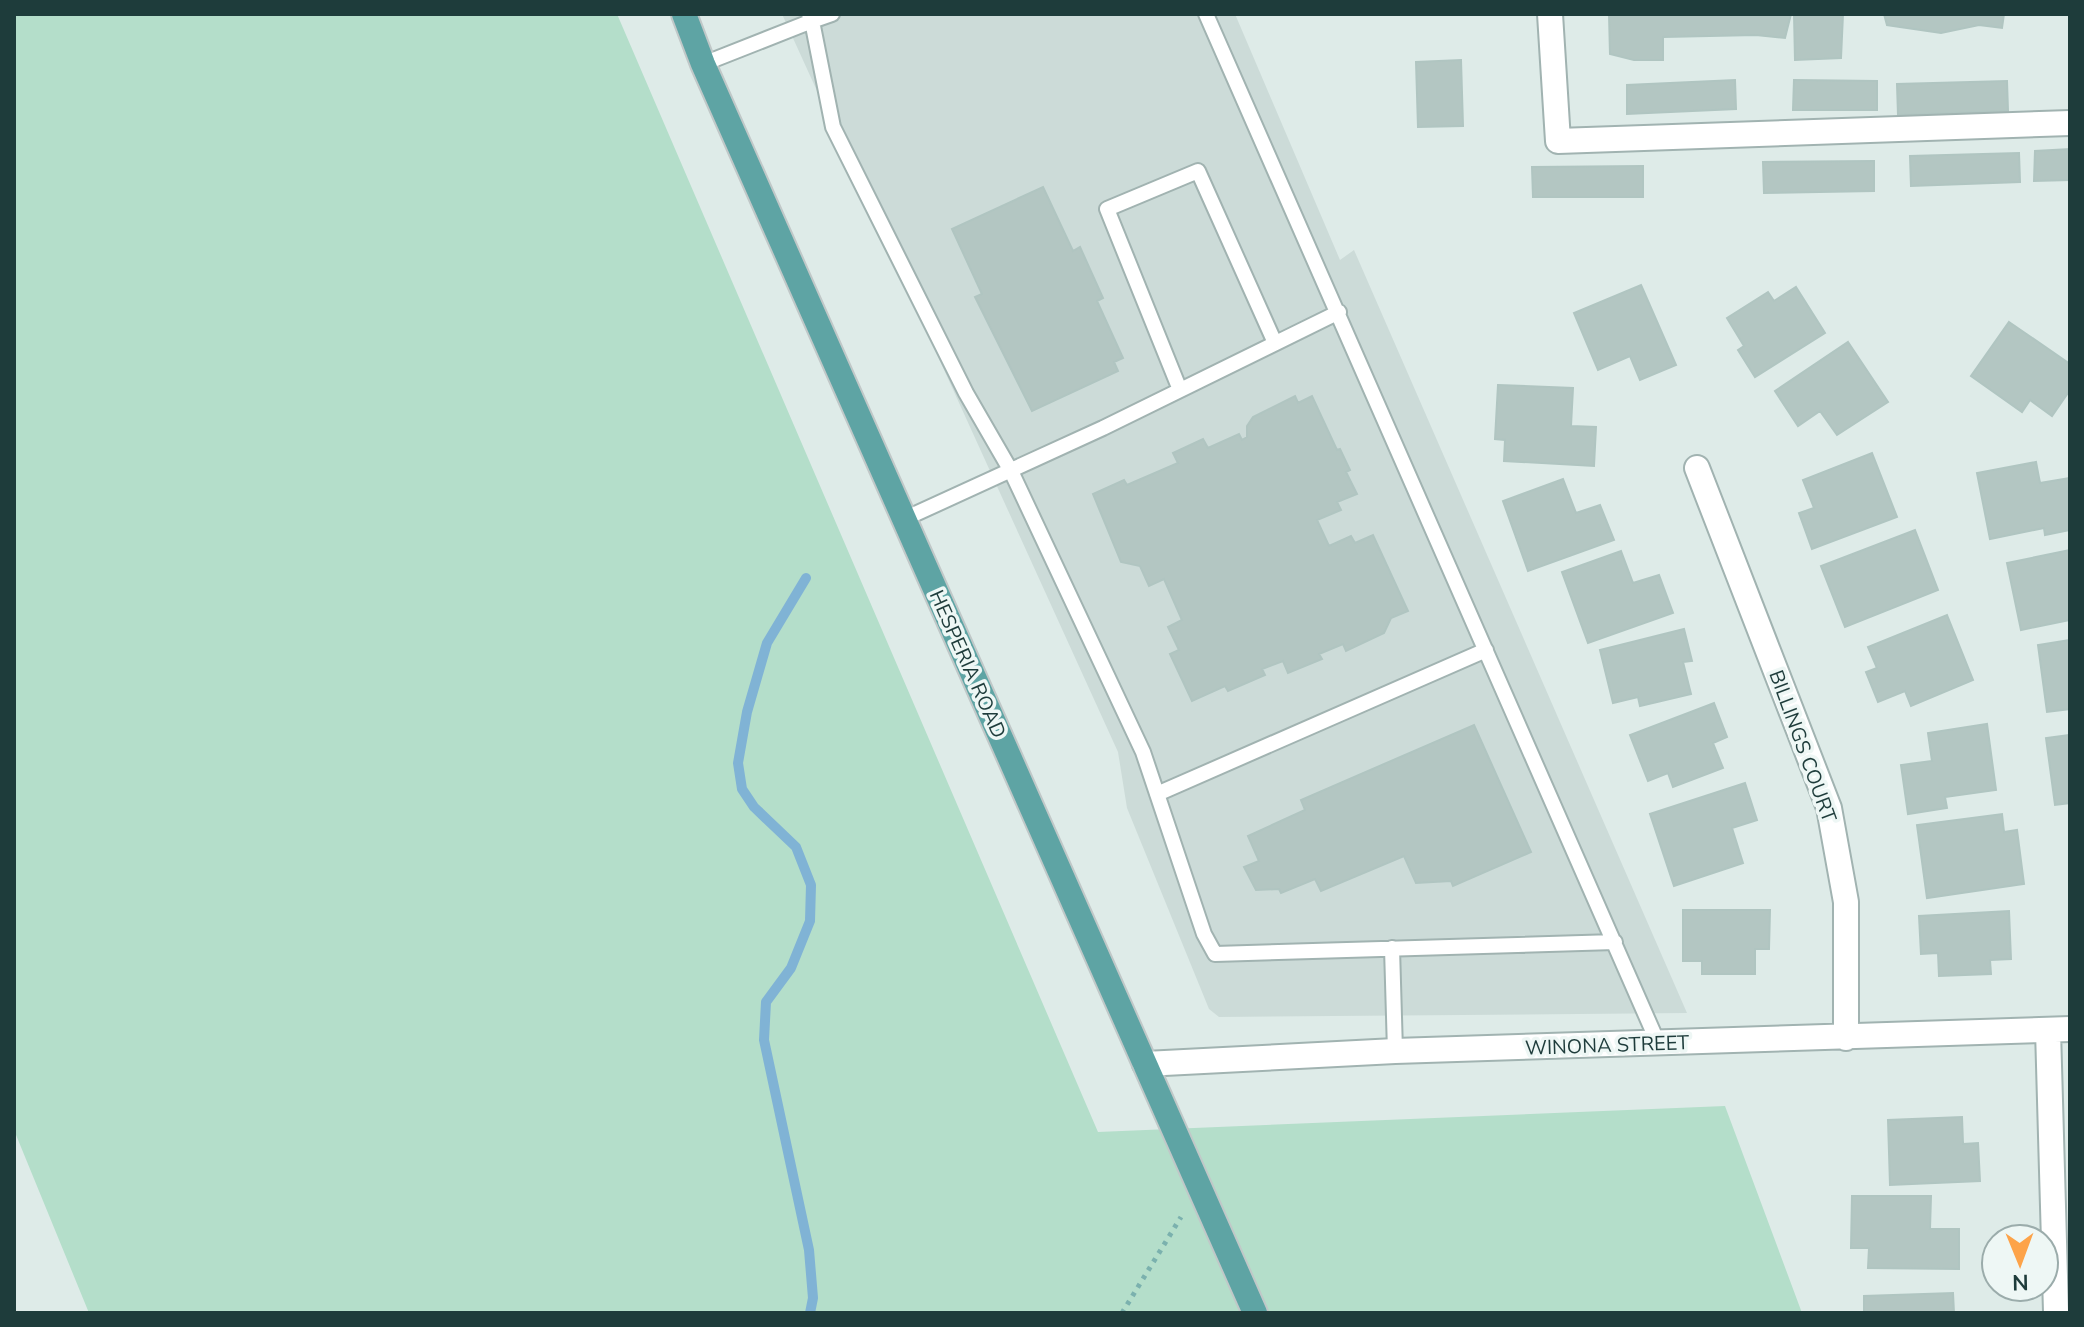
<svg xmlns="http://www.w3.org/2000/svg" width="2084" height="1327" viewBox="0 0 2084 1327" font-family="'Nunito Sans',sans-serif">
<style>
.built{fill:#ccdbd8}
.green{fill:#b4deca}
.lines{fill:none;stroke-linecap:round;stroke-linejoin:round}
.stream{stroke:#80b3d5;stroke-width:10}
.building{fill:#b3c6c2;stroke:#b0c5c1;stroke-width:2}
.service-casing{stroke:#a1b3b1;stroke-width:18}
.minor-casing{stroke:#a1b3b1;stroke-width:28}
.primary-casing{stroke:#c0c8c8;stroke-width:28}
.path{stroke:#7bb1ae;stroke-width:5;stroke-dasharray:4 6;stroke-linecap:butt}
.service{stroke:#fff;stroke-width:14}
.minor{stroke:#fff;stroke-width:24}
.primary{stroke:#5ea4a4;stroke-width:24}
.labels{text-anchor:middle;stroke-width:7;stroke-linejoin:round;paint-order:stroke}
.street-label{font-size:20px;fill:#1e3c3b;stroke:#eef7f5}
</style>
<rect width="100%" height="100%" fill="#deebe8"/>
<!-- built -->
<path class="built" d="M782 14H1235L1340 260 1354 250 1687 1013 1219 1017 1209 1009 1127 808 1118 752Z"/>
<!-- green -->
<path class="green" d="M14 14H617L1098 1132 1725 1106 1802 1313H89L14 1130Z"/>
<g class="lines">
<!-- stream -->
<path class="stream" d="M806 578 767 643 747 712 738 763 742 789 754 807 796 847 811 885 810 921 791 968 766 1002 764 1040 809 1250 813 1298 810 1313"/>
</g>
<!-- building -->
<path class="building" d="M1609 14H1791L1785 38 1756 35 1663 37V60H1634L1610 54Z
M1794 14H1843L1841 58 1795 60Z
M1884 14H2004L2002 28 1979 25 1941 33 1887 25Z
M1461 60 1463 126 1418 127 1416 62Z
M1735 80 1736 109 1627 114V85Z
M1794 80 1877 81V110H1793Z
M2007 81 2008 111 1898 115 1897 84Z
M2070 149V180L2034 181 2035 151Z
M2019 153 2020 182 1911 186 1910 156Z
M1874 161V191L1764 193 1763 162Z
M1643 166V197H1533L1532 167Z
M1043 187 1073 251 1080 247 1103 298 1097 301 1123 358 1114 362 1118 371 1032 411 975 297 982 294 952 229Z
M1641 285 1676 365 1640 380 1630 356 1598 370 1574 313Z
M1796 287 1825 333 1755 377 1738 350 1744 346 1727 318 1768 292 1774 301Z
M2009 322 2070 364V390L2052 416 2030 400 2022 412 1971 376Z
M1848 342 1888 402 1837 435 1820 411 1798 426 1775 391Z
M1498 385 1573 388 1571 426 1596 427 1594 466 1504 461 1505 440 1495 439Z
M1295 396 1298 403 1312 396 1337 450 1340 449 1350 470 1346 472 1357 494 1337 502 1341 510 1317 520 1329 546 1351 536 1355 543 1373 535 1408 611 1391 618 1384 633 1346 651 1343 644 1319 654 1322 659 1288 673 1283 661 1262 669 1265 675 1228 691 1225 686 1192 701 1170 654 1179 650 1168 627 1182 620 1164 579 1149 586 1140 566 1121 562 1093 494 1124 480 1127 485 1178 463 1173 453 1203 439 1208 448 1239 434 1242 440 1247 437V426L1253 417Z
M1872 453 1897 517 1812 549 1799 513 1814 508 1803 480Z
M2036 462 2040 483 2070 478V530L2045 535 2044 528 1990 539 1977 473Z
M1563 479 1576 513 1600 505 1614 540 1528 571 1503 501Z
M1915 530 1938 590 1845 627 1821 566Z
M2070 550V620L2021 630 2007 563Z
M1621 551 1633 583 1659 575 1673 613 1588 643 1562 572Z
M1947 615 1973 680 1911 706 1905 691 1878 702 1866 672 1877 668 1868 647Z
M1684 629 1692 661 1683 662 1691 694 1640 706 1638 697 1613 703 1600 650Z
M2070 640V709L2047 712 2038 645Z
M1714 703 1727 737 1713 743 1723 768 1673 787 1668 773 1648 781 1630 735Z
M1987 724 1996 790 1945 797 1947 808 1908 814 1901 765 1932 761 1928 733Z
M1474 725 1531 852 1453 886 1451 881 1416 883 1404 856 1321 891 1315 879 1281 893 1279 889 1256 890 1244 867 1259 861 1248 836 1305 810 1301 800Z
M2070 735V803L2055 805 2046 738Z
M1745 783 1757 820 1732 828 1743 863 1674 886 1650 814Z
M2002 814 2004 832 2017 830 2024 884 1927 898 1917 825Z
M1683 910H1770L1769 949H1755V974H1702V961H1683Z
M2009 911 2011 959 1990 960 1991 974 1939 976 1938 953 1921 954 1919 916Z
M1962 1117 1963 1144 1978 1143 1980 1181 1890 1185 1888 1120Z
M1852 1196H1931L1930 1229H1959V1269L1868 1268 1869 1248H1851Z
M1953 1293 1954 1313H1864V1296Z"/>
<g class="lines">
<!-- service casing -->
<g class="service-casing">
<path id="service" d="M832 14 812 21 833 127 966 393 1011 471 1143 752 1204 934 1215 954 1615 942
M1206 14 1658 1043
M703 64 812 21 809 14
M1180 390 1107 209 1198 171 1275 343
M902 520 1103 428 1339 312
M1157 794 1486 650
M1392 948 1395 1051"/>
</g>
<!-- minor casing -->
<g class="minor-casing">
<path id="minor" d="M1550 14 1558 141 2070 123
M1697 468 1829 808 1846 902V1038
M2048 1030 2056 1312
M1145 1064 1395 1051 2070 1029"/>
</g>
<!-- primary casing -->
<g class="primary-casing">
<path id="primary" d="M684 14 703 64 1255 1313"/>
</g>
<!-- path -->
<path class="path" d="M1122 1313 1181 1217"/>
<!-- service -->
<use href="#service" class="service"/>
<!-- minor -->
<use href="#minor" class="minor"/>
<!-- primary -->
<use href="#primary" class="primary"/>
</g>
<g class="labels">
<!-- street labels -->
<g class="street-label">
<text transform="translate(968 664) rotate(66)" y="7">HESPERIA ROAD</text>
<text transform="translate(1803 746) rotate(70)" y="7">BILLINGS COURT</text>
<text transform="translate(1607 1045) rotate(-2)" y="7">WINONA STREET</text>
</g>
</g>
<!-- border -->
<rect width="2084" height="1327" fill="none" stroke="#1e3c3b" stroke-width="32"/>
<!-- north arrow -->
<g transform="translate(2020 1263) rotate(179)"><circle r="38" fill="#eef7f5" stroke="#9bacab" stroke-width="2"/>
<path d="M0-6L14 30L0 20L-14 30Z" fill="#fda349"/>
<text y="-12" font-size="22" font-weight="bold" text-anchor="middle" fill="#1e3c3b">N</text>
</g>
</svg>
